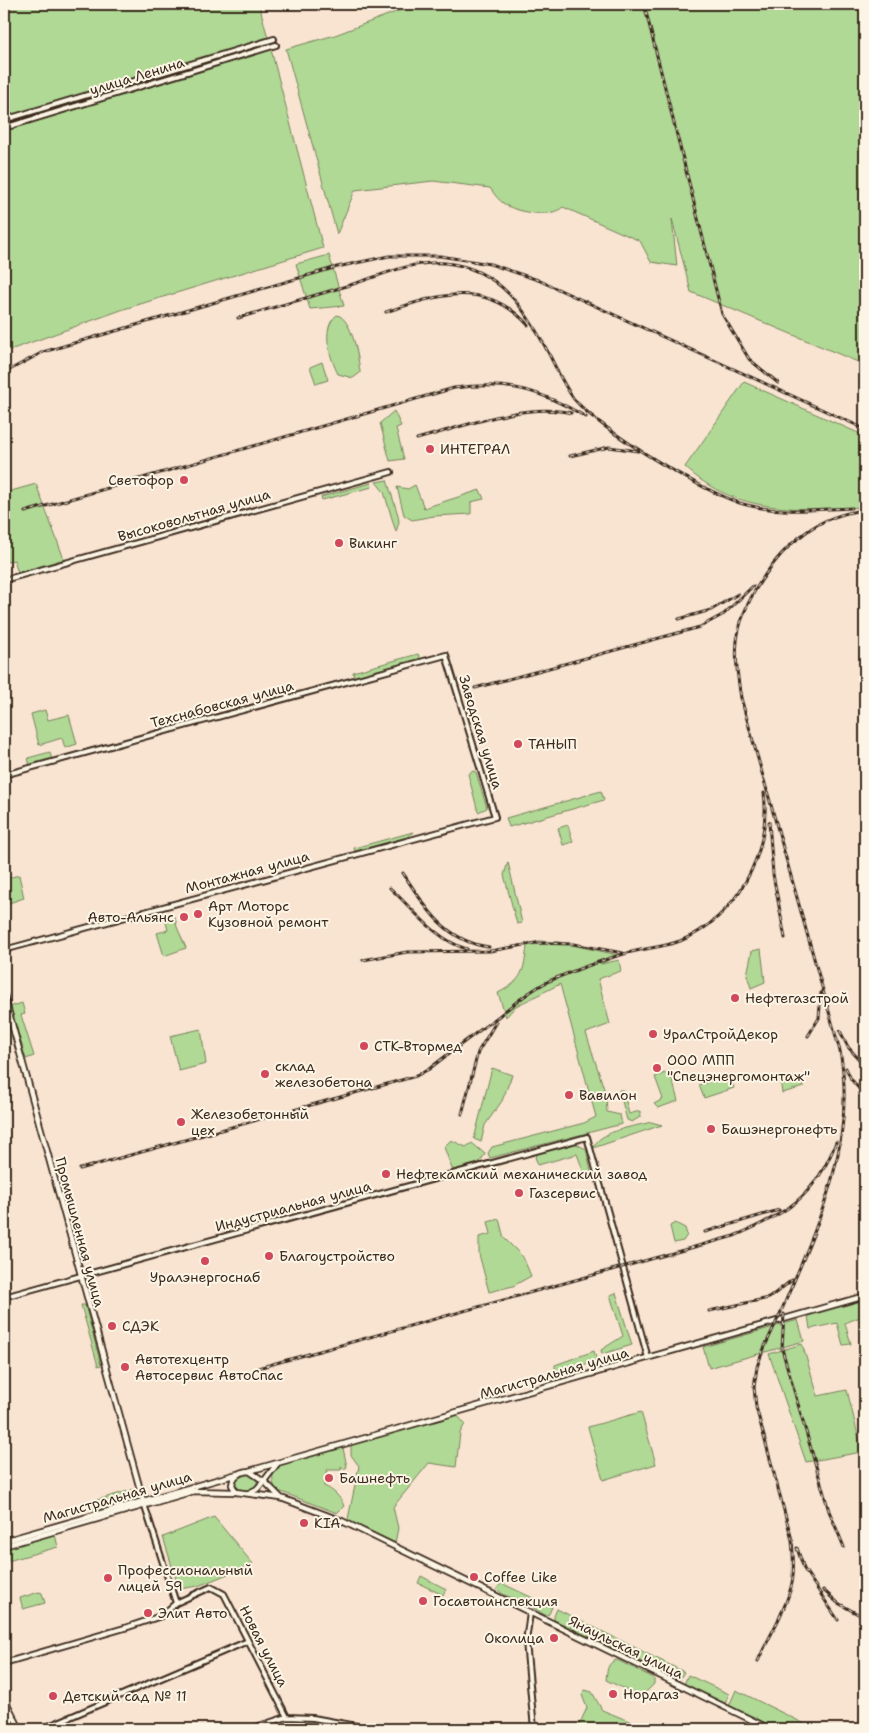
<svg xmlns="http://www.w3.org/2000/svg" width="869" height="1733" viewBox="0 0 869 1733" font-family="'Shantell Sans',sans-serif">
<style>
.green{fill:#b0d995;stroke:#76825a}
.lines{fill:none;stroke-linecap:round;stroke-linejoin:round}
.secondary-casing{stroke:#3b2a1e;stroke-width:8}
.primary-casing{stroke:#3b2a1e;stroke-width:8}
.secondary{stroke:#fcf5e5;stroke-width:4}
.primary{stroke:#fcf5e5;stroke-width:4.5}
.rail-casing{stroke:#3b2a1e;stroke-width:3}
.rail{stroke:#fcf5e5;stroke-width:1;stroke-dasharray:4;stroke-linecap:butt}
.poi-dot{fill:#d1495b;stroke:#fcf5e5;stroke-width:2}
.labels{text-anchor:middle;stroke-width:4;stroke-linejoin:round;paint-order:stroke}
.street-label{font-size:14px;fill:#3b2a1e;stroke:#fcf5e5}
.poi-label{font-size:14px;fill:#3b2a1e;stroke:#fcf5e5;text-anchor:start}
</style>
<rect width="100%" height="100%" fill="#f9e4d2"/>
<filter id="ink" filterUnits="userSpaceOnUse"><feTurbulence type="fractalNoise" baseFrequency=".02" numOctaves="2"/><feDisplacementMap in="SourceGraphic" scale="10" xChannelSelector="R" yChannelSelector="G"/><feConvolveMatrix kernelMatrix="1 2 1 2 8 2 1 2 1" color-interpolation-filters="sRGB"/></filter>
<g filter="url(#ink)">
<!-- green -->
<path class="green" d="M4 4H259L323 248 124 309 10 350 4 349Z
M417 4H865V365L691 292 672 219 677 266 651 262 640 241 563 207C551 218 519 213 506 205 499 201 494 194 490 188L433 181 355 190 337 234 286 49 335 35Z
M329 255 344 306 310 309 296 264Z
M337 315C352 318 359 359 360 373L353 378 338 374C330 358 320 328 337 315Z
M322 362 328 380 316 384 310 367Z
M744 382 865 436V507C800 510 736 515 685 467Z
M394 411 401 426 396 428 404 459 390 461 380 423Z
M387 480 398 515 399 522 396 532 384 492 376 482Z
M371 483 372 487 322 500 321 497Z
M36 484 64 559 18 573 14 560 6 562 4 555V493Z
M415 485 424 508 480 490 484 499 471 502V514L434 516 412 520 404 515 397 487 408 489Z
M418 654 421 659 354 678 353 672Z
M45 710 48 720 69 715 77 744 65 748 62 738 39 745 31 714Z
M50 752 52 761 30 766 28 758Z
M473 771 476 772 487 808 478 812 468 774Z
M601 791 604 800 509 827 506 818Z
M568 825 573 842 563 845 558 828Z
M413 832 407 837 355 851 354 848Z
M508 862 522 923 517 924 504 875Z
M19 875 24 898 6 904 4 903V879Z
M175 917 177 927 186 948 164 956 157 933 168 930 165 919Z
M538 941 559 942 618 955 601 964 619 960 621 971 598 979 610 1024 586 1033 606 1095 607 1112 620 1115 622 1124 490 1158 488 1153 492 1147 584 1123 596 1117 560 984 516 1006 506 1017 498 993C522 981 524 972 527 946Z
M761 949 765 982 751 988 747 975 752 951Z
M22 1003 25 1014 21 1015 34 1056 26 1059 10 1007Z
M201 1029 206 1064 179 1071 170 1036Z
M492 1068 512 1075 502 1101 485 1125 481 1142 474 1139Z
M670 1071 678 1101 658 1108 654 1104 663 1099 655 1077Z
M730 1074 734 1088 704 1098 699 1085Z
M795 1077 799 1079 791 1083 801 1081 804 1087 782 1093 780 1080Z
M619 1090H623L629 1114 640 1111V1117L632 1122 627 1120Z
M651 1122 662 1125 593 1148C600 1130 634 1127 651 1122Z
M451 1140 466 1147 472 1143 485 1154C479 1166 466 1172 452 1169L444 1147Z
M576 1144 586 1149 592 1175 585 1176 577 1154 538 1165 535 1157 538 1154Z
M499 1219 504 1238 523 1257 531 1276 513 1286 489 1292 479 1254V1237L491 1234 488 1222Z
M675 1223 685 1228 687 1235 683 1241 674 1243 670 1226Z
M616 1293 632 1345 602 1354 601 1350 623 1336 610 1295Z
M865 1300V1315L845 1323 851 1344 843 1345 837 1323 810 1329 808 1316Z
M81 1305H85L101 1365 98 1366Z
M798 1320 804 1341 709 1368 703 1347Z
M802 1344 818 1396 847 1390 862 1452 806 1462 769 1354Z
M594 1351 597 1361 555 1373V1365Z
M641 1412 656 1464 603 1480 588 1427Z
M456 1414 465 1424 460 1433 456 1467 429 1463 393 1507 398 1528 395 1543 350 1522 348 1519 359 1466 351 1455V1443Z
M339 1447 343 1448 347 1467 344 1469 341 1466V1470H327L324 1486C333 1490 340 1496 344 1506L337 1513 276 1490C271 1479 271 1472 281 1464Z
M247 1474 257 1477V1486C250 1491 242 1492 235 1486L236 1478Z
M135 1489V1497L127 1503 93 1513 90 1502Z
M214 1517 253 1564 198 1586 179 1589 163 1537Z
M55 1534 58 1547 4 1562V1549Z
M421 1576 446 1589 443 1595 418 1583Z
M501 1583 552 1607 549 1614 545 1615C538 1611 532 1607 525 1603 516 1596 505 1599 497 1589Z
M39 1592 42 1593 45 1603 23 1609 20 1598Z
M557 1609 684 1672 679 1680 554 1620V1616Z
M617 1660 654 1678V1684L641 1697 606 1680C607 1671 607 1662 617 1660Z
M688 1675 729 1694 724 1706 683 1687Z
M585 1690 592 1692 602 1710 649 1729H577L587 1708 582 1695Z
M736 1690 815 1729H775L729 1706Z"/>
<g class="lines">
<!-- secondary casing -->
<g class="secondary-casing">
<path id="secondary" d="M4 120 274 39
M4 128 276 45
M4 580 391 472
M4 775 446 655 495 817 4 950
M4 1297 587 1137 648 1358
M144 1504 176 1603
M530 1613 526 1641 534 1729
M4 1663 128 1627 161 1616 176 1603 211 1587 224 1594 287 1717
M42 1729 248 1641
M250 1729 287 1717 313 1718 373 1729"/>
</g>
<!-- primary casing -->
<g class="primary-casing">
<path id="primary" d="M4 995 144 1504
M277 1464 264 1481 281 1498
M249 1471 865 1296
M236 1492 232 1485C233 1475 240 1472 249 1471L264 1481 257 1489 249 1493
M4 1541 237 1474
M4 1546 194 1491 236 1492 281 1498 342 1521 770 1729
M4 1698 20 1729"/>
</g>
<!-- secondary -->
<use href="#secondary" class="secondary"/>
<!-- primary -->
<use href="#primary" class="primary"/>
<!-- rail casing -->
<g class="rail-casing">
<path id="rail" d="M644 4 722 314 749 359 778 383
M386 312C437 295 485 278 528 325
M238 318C275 307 313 296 350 285 380 276 413 260 445 263 500 268 527 311 550 356 557 370 564 386 574 399 600 430 707 495 747 505 781 514 818 509 852 508
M4 373 43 352 337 267 389 256H440L490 264 538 280 865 429
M417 439C462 427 525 402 571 413
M570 456 609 447 638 451
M25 512 454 388C509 381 538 389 586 417
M679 619 711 610 738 594
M475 688 700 627 724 614 753 586
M769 822 773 874 785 938
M403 873C424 906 446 942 489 947
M390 888C413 909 437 941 467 949
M363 960 407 952 490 951 536 943 573 944 623 953
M840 1031 848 1047 865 1066
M808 1036 819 1018 821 993
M846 1068 851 1079 865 1096
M462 1114 478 1052 496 1022
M80 1169 416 1076 429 1069C452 1051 476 1033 499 1016 515 1003 531 990 549 981 573 971 599 961 624 954 643 948 661 948 680 941 736 919 772 852 764 793
M705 1232 779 1210
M709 1311 769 1298 792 1280
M784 1314 782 1349 829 1511 844 1547
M258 1368 734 1236C785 1215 816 1196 836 1142
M797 1548 804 1569 838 1620
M823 1590 838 1603 865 1618
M758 1661C769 1636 786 1610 792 1583 795 1569 793 1554 792 1540L756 1407 754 1387 757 1367C763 1348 772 1332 780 1314 815 1231 858 1144 840 1051L741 698C738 679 735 661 737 641 741 603 774 555 805 533 821 520 845 512 865 510"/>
</g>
<!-- rail -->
<use href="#rail" class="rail"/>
</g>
</g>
<!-- markers -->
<g class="poi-dot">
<circle cx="430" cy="449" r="5"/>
<circle cx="184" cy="480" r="5"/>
<circle cx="339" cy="543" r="5"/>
<circle cx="518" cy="744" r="5"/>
<circle cx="198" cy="914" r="5"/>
<circle cx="184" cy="917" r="5"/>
<circle cx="735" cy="998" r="5"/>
<circle cx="653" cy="1034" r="5"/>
<circle cx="364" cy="1046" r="5"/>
<circle cx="657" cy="1068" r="5"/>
<circle cx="265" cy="1074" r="5"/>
<circle cx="569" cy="1095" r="5"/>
<circle cx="181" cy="1122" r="5"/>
<circle cx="711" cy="1129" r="5"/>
<circle cx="386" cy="1174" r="5"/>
<circle cx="519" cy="1193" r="5"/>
<circle cx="269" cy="1256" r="5"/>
<circle cx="205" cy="1261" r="5"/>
<circle cx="112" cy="1326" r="5"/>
<circle cx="125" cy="1367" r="5"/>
<circle cx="329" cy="1478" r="5"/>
<circle cx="304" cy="1523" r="5"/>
<circle cx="474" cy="1577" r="5"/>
<circle cx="108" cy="1578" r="5"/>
<circle cx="423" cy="1601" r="5"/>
<circle cx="148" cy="1613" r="5"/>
<circle cx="554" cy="1638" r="5"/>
<circle cx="613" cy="1694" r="5"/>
<circle cx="53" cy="1696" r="5"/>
</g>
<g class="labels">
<!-- street labels -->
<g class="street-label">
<text transform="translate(137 76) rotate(-17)" y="5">улица Ленина</text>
<text transform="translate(194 515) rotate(-16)" y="5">Высоковольтная улица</text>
<text transform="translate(222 704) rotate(-15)" y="5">Техснабовская улица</text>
<text transform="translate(481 732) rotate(73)" y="5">Заводская улица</text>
<text transform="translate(247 872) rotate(-15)" y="5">Монтажная улица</text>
<text transform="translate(293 1206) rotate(-15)" y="5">Индустриальная улица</text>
<text transform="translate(80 1232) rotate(75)" y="5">Промышленная улица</text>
<text transform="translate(554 1373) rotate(-16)" y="5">Магистральная улица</text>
<text transform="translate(117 1497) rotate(-16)" y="5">Магистральная улица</text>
<text transform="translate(264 1646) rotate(63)" y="5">Новая улица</text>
<text transform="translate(626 1647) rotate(26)" y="5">Янаульская улица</text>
</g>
<!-- poi labels -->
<g class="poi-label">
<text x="440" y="454">ИНТЕГРАЛ</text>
<text x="174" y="485" text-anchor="end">Светофор</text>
<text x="349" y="548">Викинг</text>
<text x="528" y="749">ТАНЫП</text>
<text x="208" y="911">Арт Моторс<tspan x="208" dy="16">Кузовной ремонт</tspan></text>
<text x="174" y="922" text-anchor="end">Авто-Альянс</text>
<text x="745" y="1003">Нефтегазстрой</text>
<text x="663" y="1039">УралСтройДекор</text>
<text x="374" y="1051">СТК-Втормед</text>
<text x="667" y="1065">ООО МПП<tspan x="667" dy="16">"Спецэнергомонтаж"</tspan></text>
<text x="275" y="1071">склад<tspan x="275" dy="16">железобетона</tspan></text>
<text x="579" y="1100">Вавилон</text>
<text x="191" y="1119">Железобетонный<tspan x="191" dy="16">цех</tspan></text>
<text x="721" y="1134">Башэнергонефть</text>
<text x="396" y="1179">Нефтекамский механический завод</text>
<text x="529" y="1198">Газсервис</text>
<text x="279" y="1261">Благоустройство</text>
<text x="205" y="1282" text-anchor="middle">Уралэнергоснаб</text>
<text x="122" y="1331">СДЭК</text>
<text x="135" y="1364">Автотехцентр<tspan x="135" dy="16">Автосервис АвтоСпас</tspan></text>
<text x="339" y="1483">Башнефть</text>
<text x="314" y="1528">KIA</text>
<text x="118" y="1575">Профессиональный<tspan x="118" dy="16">лицей 59</tspan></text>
<text x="484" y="1582">Coffee Like</text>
<text x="433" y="1606">Госавтоинспекция</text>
<text x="158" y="1618">Элит Авто</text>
<text x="544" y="1643" text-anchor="end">Околица</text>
<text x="623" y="1699">Нордгаз</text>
<text x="63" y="1701">Детский сад № 11</text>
</g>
</g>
<!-- margin -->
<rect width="869" height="1733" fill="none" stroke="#fcf5e5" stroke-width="20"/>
<rect x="10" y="10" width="849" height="1713" fill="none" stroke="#3b2a1e" stroke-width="2" filter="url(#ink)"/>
</svg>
